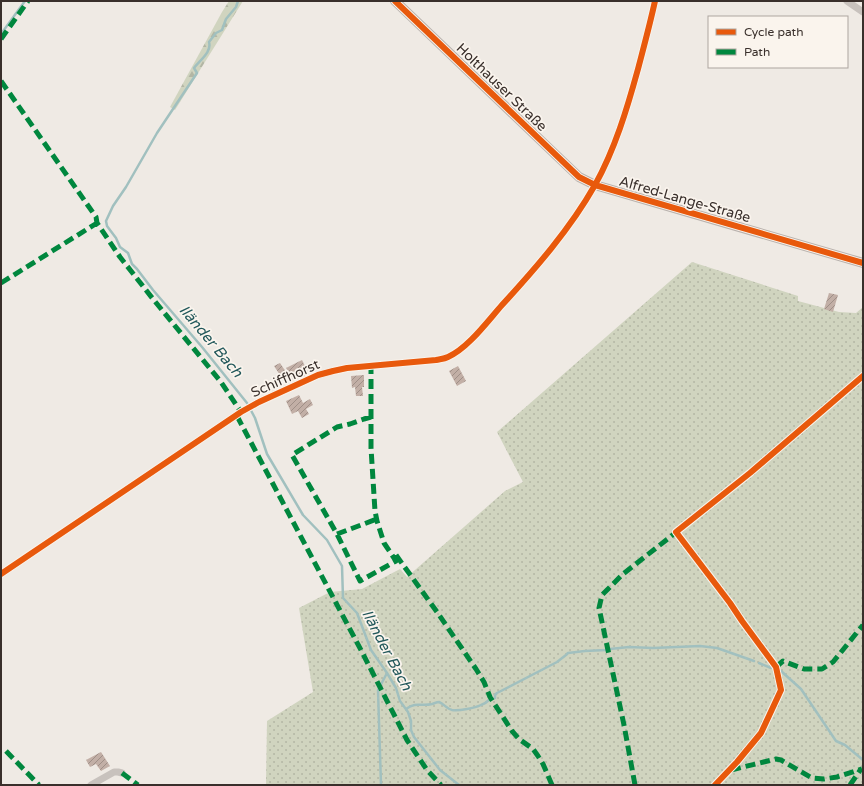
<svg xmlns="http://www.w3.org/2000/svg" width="864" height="786" viewBox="0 0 864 786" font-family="'Varela Round',sans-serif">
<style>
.forest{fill:url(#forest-firs)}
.park{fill:url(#park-dots)}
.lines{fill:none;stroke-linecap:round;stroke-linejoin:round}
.stream{stroke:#a1c0bf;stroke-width:2.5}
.building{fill:url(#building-hatch)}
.street{stroke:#c8c2bd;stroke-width:7}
.secondary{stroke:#b9b2ad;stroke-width:10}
.quiet{stroke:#00873e;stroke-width:5;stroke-dasharray:10 5;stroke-linecap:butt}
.cycleway-casing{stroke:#faf4ed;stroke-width:8}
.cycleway{stroke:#e8590c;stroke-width:6}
.labels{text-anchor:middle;stroke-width:3.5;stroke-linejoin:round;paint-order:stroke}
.street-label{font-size:14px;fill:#392f2b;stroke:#faf4ed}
.water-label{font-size:15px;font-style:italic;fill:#21575a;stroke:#faf4ed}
</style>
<defs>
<pattern id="forest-firs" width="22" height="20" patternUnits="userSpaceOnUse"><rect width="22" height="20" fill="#d0d4bf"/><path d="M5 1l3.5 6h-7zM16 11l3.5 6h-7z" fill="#b3b6a4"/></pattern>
<pattern id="park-dots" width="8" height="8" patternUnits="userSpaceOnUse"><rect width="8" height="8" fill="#d0d4bf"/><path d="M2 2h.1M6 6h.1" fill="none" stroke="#b3b6a4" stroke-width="1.8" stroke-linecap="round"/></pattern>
<pattern id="building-hatch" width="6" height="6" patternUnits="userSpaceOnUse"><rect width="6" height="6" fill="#c2afa6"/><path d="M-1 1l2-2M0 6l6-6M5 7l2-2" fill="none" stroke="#9f8f87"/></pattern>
</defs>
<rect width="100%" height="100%" fill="#efeae4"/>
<!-- forest -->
<path class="forest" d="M229 1H243L175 110 170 107 222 12Z"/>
<!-- park -->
<path class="park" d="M692 262 798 296V301L839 312 856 313 863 307V785H266L267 721 313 692 299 608 330 592 362 589 400 569 407 577 505 491 523 482 497 432Z"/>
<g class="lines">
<!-- stream -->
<path class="stream" d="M238 1 236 7 226 19 222 30 216 33 209 42C212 52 200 60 194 68L197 73 157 133 126 187 113 206 106 221 107 226 116 238 120 247 128 253 132 264 137 269 153 290 202 347 247 403 255 418 267 454 303 515 327 540 342 566 343 598 357 613 371 650 387 673 396 688 400 701 408 712 411 721V730L414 737 440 770 459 785
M1 34 25 1
M610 649 629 647 653 648 700 646 717 648 754 661
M759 663 771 668
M781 671 801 689 836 741 845 745 863 760
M495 698V695L497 693 557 662 566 655 568 653 585 651 606 650
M406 709C417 701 421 707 432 704 435 703 437 702 439 702 444 704 447 709 452 710 459 711 475 708 481 705 484 704 487 702 489 700
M381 785 378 690 387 673"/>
</g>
<!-- building -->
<path class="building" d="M829 293 838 295 833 312 824 309Z
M302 360 308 372 304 374 305 376 293 380 286 368Z
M280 363 286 372 280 375 274 366Z
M458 366 466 381 457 386 449 371Z
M364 375V387H362L363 396H356L355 387 352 388 351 376Z
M299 395 303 403 310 399 313 405 306 409 309 414 302 418 298 411 292 414 286 401Z
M101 752 110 766 101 771 96 764 90 767 86 760Z"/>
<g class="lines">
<!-- street -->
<path class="street" d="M847 1 863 12
M1 574 241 412 259 402 318 375 333 371 347 368 436 360C440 359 444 359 448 357 468 348 487 322 502 305 536 268 570 229 595 185 615 149 627 109 638 69 644 46 650 24 655 1
M91 785 114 772H118L122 773"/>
<!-- secondary -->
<path class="secondary" d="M395 1 579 177 595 185 863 263"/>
<!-- quiet -->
<path class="quiet" d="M1 39 28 1
M1 81 96 217 97 223 120 257 153 299 221 382 241 412
M1 283 97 223
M237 416 362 652 407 740 427 770 441 785
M371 417 364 419 350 424 337 427 292 455 337 534 360 581 396 561 384 543 377 521 375 511 371 448V366
M337 534 377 519
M396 555 437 612 476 669 484 682 490 697 512 731 519 739 533 749 538 756 543 764 552 785
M776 667 783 661 804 669H822L833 662 863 625
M6 751 39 785
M731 770 776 759 781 760 812 778 824 779 837 777 862 769
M122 773 138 785
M635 785 624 725 599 608 602 595 623 574 679 530
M850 785 861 769"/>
<!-- cycleway casing -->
<g class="cycleway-casing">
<path id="cycleway" d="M395 1 579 177 595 185 863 263
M1 574 241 412 259 402 318 375 333 371 347 368 436 360C440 359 444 359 448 357 468 348 487 322 502 305 536 268 570 229 595 185 615 149 627 109 638 69 644 46 650 24 655 1
M715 785 737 762 761 733 781 690 776 667 742 621 730 603 676 532 750 473 863 376"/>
</g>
<!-- cycleway -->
<use href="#cycleway" class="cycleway"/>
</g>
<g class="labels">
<!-- street labels -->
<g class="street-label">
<text transform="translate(502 87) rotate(44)" y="5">Holthauser Straße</text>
<text transform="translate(685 199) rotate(16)" y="5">Alfred-Lange-Straße</text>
<text transform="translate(285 378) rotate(-24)" y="5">Schiffhorst</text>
</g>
<!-- water labels -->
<g class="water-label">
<text transform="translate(211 341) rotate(50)" y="5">Iländer Bach</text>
<text transform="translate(387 650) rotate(62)" y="5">Iländer Bach</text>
</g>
</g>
<!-- border -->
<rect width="864" height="786" fill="none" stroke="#392f2b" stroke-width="4"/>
<!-- legend -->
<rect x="708" y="16" width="140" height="52" fill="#faf4ed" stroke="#ada59f"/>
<rect x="716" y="29" width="20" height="6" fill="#e8590c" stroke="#ada59f"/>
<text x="744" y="36" font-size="12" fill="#392f2b">Cycle path</text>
<rect x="716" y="49" width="20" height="6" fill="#00873e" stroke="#ada59f"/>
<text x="744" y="56" font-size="12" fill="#392f2b">Path</text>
</svg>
